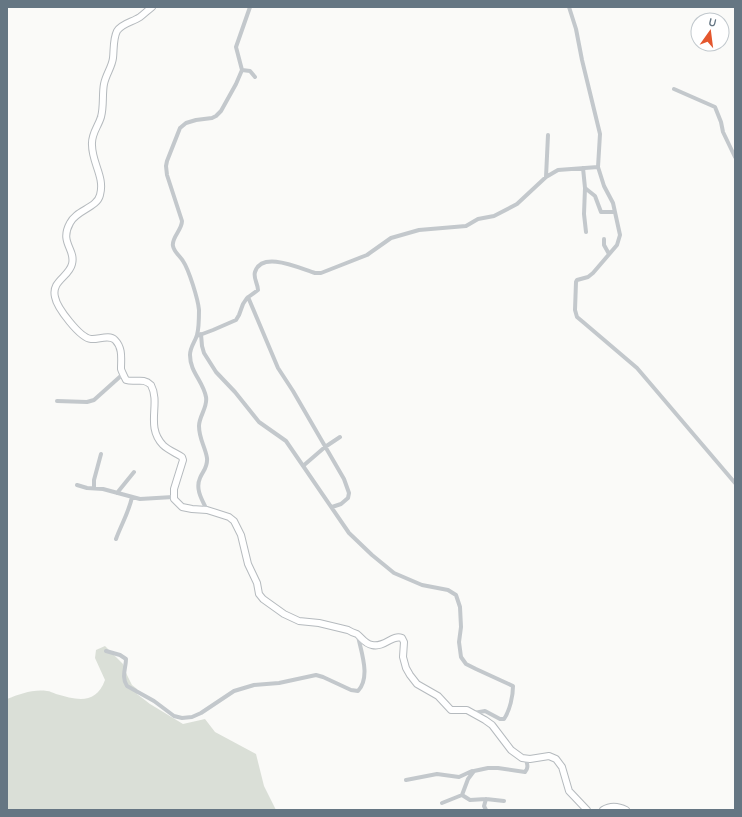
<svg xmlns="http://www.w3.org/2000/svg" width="742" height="817" viewBox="0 0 742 817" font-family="Quicksand,sans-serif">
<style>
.green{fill:#dadfd7}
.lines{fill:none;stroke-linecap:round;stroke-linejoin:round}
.primary-casing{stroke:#b5babe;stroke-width:8}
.minor{stroke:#c3c8cc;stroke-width:4}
.primary{stroke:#fff;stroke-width:6}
</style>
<rect width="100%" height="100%" fill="#fafaf8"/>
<!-- green -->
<path class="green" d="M105 646 123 664 127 675 132 685 137 689V694L150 704 183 724 205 719 215 732 256 754 264 786 276 810H7V699C20 694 33 689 47 691 50 691 53 693 56 694 77 700 96 705 105 680L95 658 96 650Z"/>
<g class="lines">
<!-- primary casing -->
<g class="primary-casing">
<path id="primary" d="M152 7C148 10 144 14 140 17 133 22 122 23 117 31 113 39 114 49 113 58 112 67 106 74 104 84 102 94 104 106 101 117 98 127 91 134 92 145 92 163 105 177 100 195 97 208 76 210 70 223 59 243 76 249 72 264 69 277 51 281 55 297 57 308 80 338 91 339 98 340 109 334 115 340 123 348 121 359 121 369 122 372 124 376 126 380 135 383 143 377 151 385 161 404 145 426 163 445 168 450 176 453 182 457L183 460 174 489V499L182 507 192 509 207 510 229 517 234 521 241 535 248 564 257 583 259 594 263 599 284 614 299 621 319 623 348 630C351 632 354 633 357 634 362 638 365 644 372 645 385 648 392 634 402 638L404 642 403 657 406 668 410 675 417 684 438 696 451 710H467L485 720 492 725 511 750 522 758 530 759 549 756 556 759 562 767 569 791 587 810
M603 810C611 805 618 806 626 810"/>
</g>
<!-- minor -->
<path class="minor" d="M242 70 250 71 255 77
M674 89 715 107 721 122 723 132 735 157
M598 167 604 186 613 203 620 235 617 245 593 273 588 277 577 280 576 282 575 310 577 317 583 322 637 368 735 483
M583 168 585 188 595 196 601 212H615
M546 177 548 135
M585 188 584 214 586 232
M604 239V245L609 254
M248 297 278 368 293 391 344 479 349 493 348 498 341 504 332 507
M201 334 202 346 204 353 216 372 235 392 259 422 286 441 349 533 372 555 394 573 422 585 448 590 456 595 460 607 461 627 459 642 461 657 466 664 476 669 513 686C513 696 510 710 504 719H500L485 711 474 713
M197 336 213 330 236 320 239 315 243 304 247 298 258 290C258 284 253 278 255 272 262 250 301 269 315 273H321L367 255 391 238 419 230 466 226 478 219 494 216 517 204 546 177 558 170 598 167 600 134 582 60 576 29 569 7
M57 401 87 402 94 400 123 374
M303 466 325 447 340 437
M77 485 87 488 103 489 140 499 173 497
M94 488V480L101 454
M117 493 134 472
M207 510C202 500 195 489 200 478 203 471 208 467 207 458 205 446 199 439 199 426 199 416 208 407 206 397 203 381 190 372 190 355 190 347 195 342 197 335 199 328 199 318 199 310 198 299 189 270 183 261 180 256 174 252 173 246 171 238 182 230 182 221L167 175 166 166 167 161 180 128 186 123 196 120 212 118 216 116 221 111 236 84 242 70 236 47 250 7
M116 539C121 525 129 512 132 497
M106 651 120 655 126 659C126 668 121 677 127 686L154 701 174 716 182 718 192 717 201 713 234 691 254 685 279 683 316 675 323 677 351 690 358 691C371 677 361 652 358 636
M406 780 437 774 459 777 472 771
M462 795 470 800 486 799 504 801
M486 799 484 806 486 810
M442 803 462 795 468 779 474 771 488 768H498L525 772C529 768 527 764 526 759"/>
<!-- primary -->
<use href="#primary" class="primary"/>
</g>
<!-- border -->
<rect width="742" height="817" fill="none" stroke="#657683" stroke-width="16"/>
<!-- north arrow -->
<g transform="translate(710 32) rotate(14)"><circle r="19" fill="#ffffff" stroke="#c1c8cd"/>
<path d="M0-3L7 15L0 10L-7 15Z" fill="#e4572e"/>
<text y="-6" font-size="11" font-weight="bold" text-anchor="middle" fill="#657683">U</text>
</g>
</svg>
